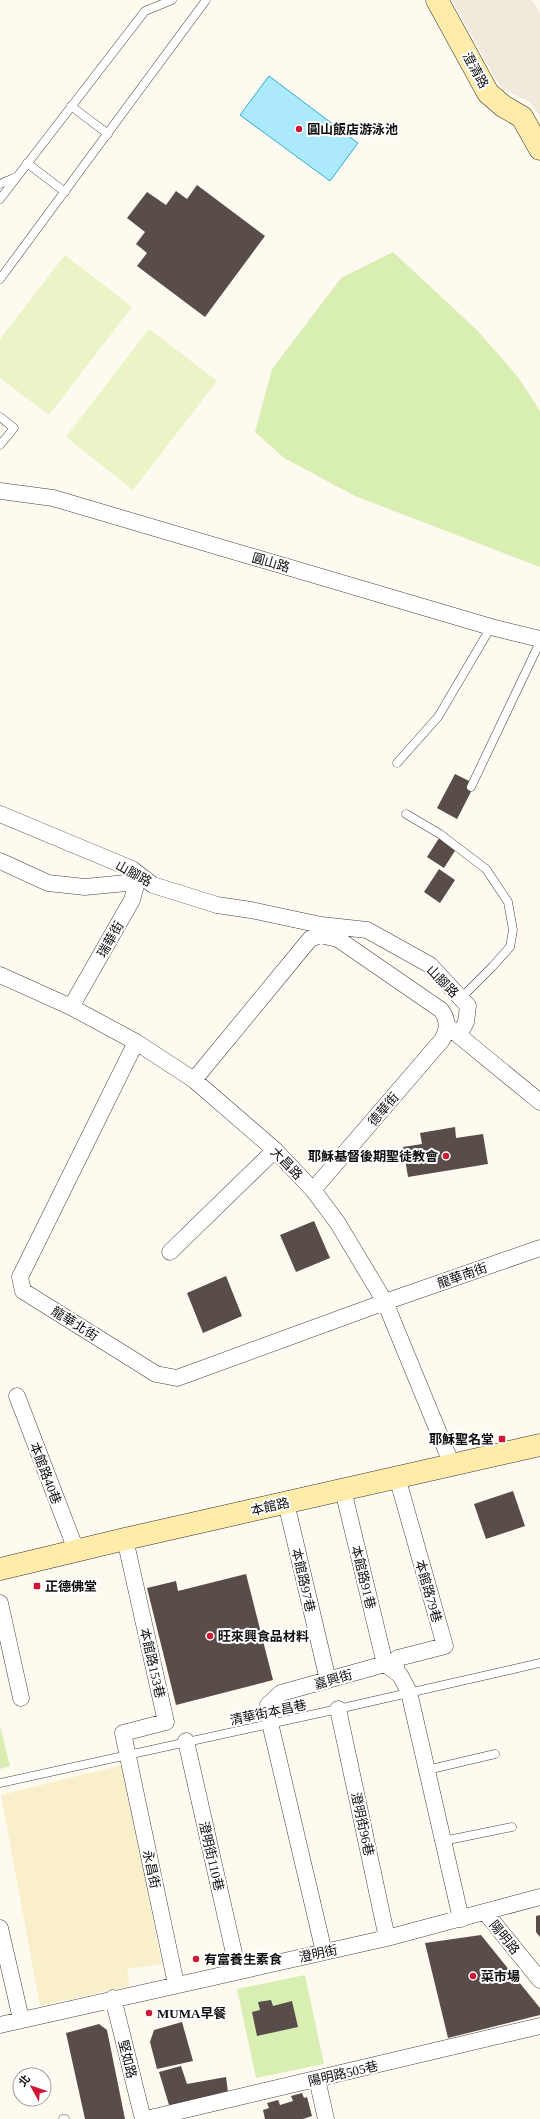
<svg xmlns="http://www.w3.org/2000/svg" width="540" height="2119" viewBox="0 0 540 2119" font-family="'Times New Roman','Noto Sans TC',serif">
<style>
.farmland{fill:#f9efcb}
.green{fill:#d9eeb3}
.pitch{fill:#eaf4c6}
.plaza{fill:#f1e9dc}
.water{fill:#ade9fd;stroke:#2bacdc}
.building{fill:#584d49}
.lines{fill:none;stroke-linecap:round;stroke-linejoin:round}
.lane-casing{stroke:#414141;stroke-width:9}
.street-casing{stroke:#414141;stroke-width:17}
.secondary-casing{stroke:#303030;stroke-width:23}
.lane{stroke:#fff;stroke-width:8}
.street{stroke:#fff;stroke-width:16}
.secondary{stroke:#ffebaa;stroke-width:22}
.poi-dot{fill:#ce1635;stroke:#fff;stroke-width:1.5}
.labels{text-anchor:middle;stroke-width:4;stroke-linejoin:round;paint-order:stroke}
.street-label{font-size:13px;fill:#0e0e0e;stroke:#fff}
.poi-label{font-size:13px;font-weight:bold;fill:#0e0e0e;stroke:#fff;text-anchor:start}
</style>
<rect width="100%" height="100%" fill="#fffaef"/>
<!-- farmland -->
<path class="farmland" d="M122 1765 162 1964 127 1969 130 1986 40 2006 1 1795Z"/>
<!-- green -->
<path class="green" d="M393 252 477 330 518 377 540 411V567L355 496 284 458 255 432 272 369 341 278Z
M0 1726 10 1766 0 1769Z
M305 1975 324 2064 256 2078 237 1989Z"/>
<!-- pitch -->
<path class="pitch" d="M65 255 132 307 49 415 0 378V339Z
M149 329 217 381 133 490 66 437Z"/>
<!-- plaza -->
<path class="plaza" d="M452 0H532L540 13V116L530 102 504 90 496 80Z"/>
<!-- water -->
<path class="water" d="M269 76 358 143 330 181 240 115Z"/>
<!-- building -->
<path class="building" d="M197 185 265 236 205 317 137 266 147 253 136 244 145 232 127 218 147 192 166 205 176 191 187 199Z
M455 774 475 784 457 819 437 808Z
M441 835 458 846 444 868 427 857Z
M439 869 455 880 440 903 424 892Z
M455 1127 456 1138 483 1134 488 1164 408 1177 403 1147 422 1144 420 1133Z
M314 1221 330 1258 296 1272 280 1235Z
M226 1276 242 1316 203 1333 187 1293Z
M513 1491 525 1526 486 1539 474 1504Z
M246 1574 273 1680 176 1705 147 1588 176 1581 178 1591Z
M540 1915V1937L536 1932V1916Z
M481 1935 540 2008V2015L448 2038 425 1943Z
M271 2000 273 2006 292 2001 298 2027 257 2036 252 2012 260 2010 258 2002Z
M182 2022 193 2061 157 2069 150 2042 154 2030Z
M99 2024 107 2030 125 2119H85L66 2033Z
M181 2066 187 2084 226 2077 229 2100 169 2105 159 2072Z
M302 2093 304 2098 307 2097 312 2116 303 2119H265L263 2110 269 2108 267 2103 278 2100 280 2105 293 2101 291 2096Z"/>
<g class="lines">
<!-- lane casing -->
<g class="lane-casing">
<path id="lane" d="M71 106 108 134
M27 163 65 192
M0 184 16 177
M0 199 145 11 172 0
M0 279 206 0
M0 417 14 428 0 445
M397 763 438 717 491 627
M471 787 540 642
M406 814 440 834 486 869 508 902 513 930 510 947 492 967 461 998
M427 1770 495 1754
M0 1783 338 1709 540 1663
M443 1841 512 1827
M63 2119H65"/>
</g>
<!-- street casing -->
<g class="street-casing">
<path id="street" d="M0 491 53 498 491 627 540 639
M0 814 132 869 153 885 217 905 251 910 321 925 338 939 441 1010C449 1020 448 1029 442 1040L313 1190
M0 861 48 883 85 887 137 882
M321 925 367 930 430 965 468 1006 466 1022 459 1035
M0 975 71 1007 136 1042 194 1080 275 1150 313 1190 337 1222 385 1302 452 1465
M71 1007 132 900 137 882 132 869
M451 1029 540 1102
M136 1042 20 1277 23 1291 156 1374 177 1378 385 1302 540 1248
M194 1080 310 939 320 935 338 939
M170 1252 275 1150
M17 1396 76 1550
M343 1490 385 1664
M286 1503 328 1680
M125 1539 166 1722 123 1733 176 1984
M0 1603 21 1698
M395 1671 398 1658 445 1646 397 1477
M338 1709 387 1938
M186 1741 238 1971
M485 1912 540 1980
M0 1928 21 2019
M324 1952 270 1723 268 1705 281 1693 385 1664 400 1675 409 1692 461 1919
M113 1998 143 2119
M0 2025 387 1938 540 1897
M317 2079 326 2119
M146 2119 540 2026"/>
</g>
<!-- secondary casing -->
<g class="secondary-casing">
<path id="secondary" d="M437 0 488 93 503 106 522 117 540 149
M0 1569 125 1539 540 1445"/>
</g>
<!-- lane -->
<use href="#lane" class="lane"/>
<!-- street -->
<use href="#street" class="street"/>
<!-- secondary -->
<use href="#secondary" class="secondary"/>
</g>
<!-- markers -->
<g class="poi-dot">
<circle cx="299" cy="129" r="4"/>
<circle cx="446" cy="1156" r="4"/>
<rect x="498" y="1435" width="8" height="8" rx="2"/>
<rect x="33" y="1582" width="8" height="8" rx="2"/>
<circle cx="210" cy="1636" r="4"/>
<circle cx="196" cy="1959" r="4"/>
<circle cx="473" cy="1976" r="4"/>
<circle cx="149" cy="2013" r="4"/>
</g>
<g class="labels">
<!-- street labels -->
<g class="street-label">
<text transform="translate(476 70) rotate(61)" y="5">澄清路</text>
<text transform="translate(271 562) rotate(16)" y="5">圓山路</text>
<text transform="translate(134 873) rotate(29)" y="5">山腳路</text>
<text transform="translate(110 939) rotate(-60)" y="5">瑞華街</text>
<text transform="translate(443 981) rotate(45)" y="5">山腳路</text>
<text transform="translate(383 1109) rotate(-49)" y="5">德華街</text>
<text transform="translate(287 1163) rotate(46)" y="5">大昌路</text>
<text transform="translate(462 1275) rotate(-19)" y="5">龍華南街</text>
<text transform="translate(75 1323) rotate(32)" y="5">龍華北街</text>
<text transform="translate(46 1473) rotate(69)" y="5">本館路40巷</text>
<text transform="translate(270 1506) rotate(-13)" y="5">本館路</text>
<text transform="translate(364 1577) rotate(76)" y="5">本館路91巷</text>
<text transform="translate(304 1580) rotate(77)" y="5">本館路97巷</text>
<text transform="translate(429 1591) rotate(74)" y="5">本館路79巷</text>
<text transform="translate(153 1663) rotate(77)" y="5">本館路153巷</text>
<text transform="translate(333 1679) rotate(-16)" y="5">嘉興街</text>
<text transform="translate(268 1712) rotate(-12)" y="5">清華街本昌巷</text>
<text transform="translate(363 1824) rotate(78)" y="5">澄明街96巷</text>
<text transform="translate(212 1856) rotate(77)" y="5">澄明街110巷</text>
<text transform="translate(152 1869) rotate(78)" y="5">永昌街</text>
<text transform="translate(505 1937) rotate(51)" y="5">陽明路</text>
<text transform="translate(318 1953) rotate(-12)" y="5">澄明街</text>
<text transform="translate(128 2059) rotate(76)" y="5">堅如路</text>
<text transform="translate(343 2073) rotate(-13)" y="5">陽明路505巷</text>
</g>
<!-- poi labels -->
<g class="poi-label">
<text x="307" y="134">圓山飯店游泳池</text>
<text x="438" y="1161" text-anchor="end">耶穌基督後期聖徒教會</text>
<text x="494" y="1444" text-anchor="end">耶穌聖名堂</text>
<text x="45" y="1591">正德佛堂</text>
<text x="218" y="1641">旺來興食品材料</text>
<text x="204" y="1964">有富養生素食</text>
<text x="481" y="1981">菜市場</text>
<text x="157" y="2018">MUMA早餐</text>
</g>
</g>
<!-- north arrow -->
<g transform="translate(32 2087) rotate(310)"><circle r="19" fill="#ffffff" stroke="#9f9f9f"/>
<path d="M0-3L7 15L0 10L-7 15Z" fill="#ce1635"/>
<text y="-6" font-size="11" font-weight="bold" text-anchor="middle" fill="#0e0e0e">北</text>
</g>
</svg>
